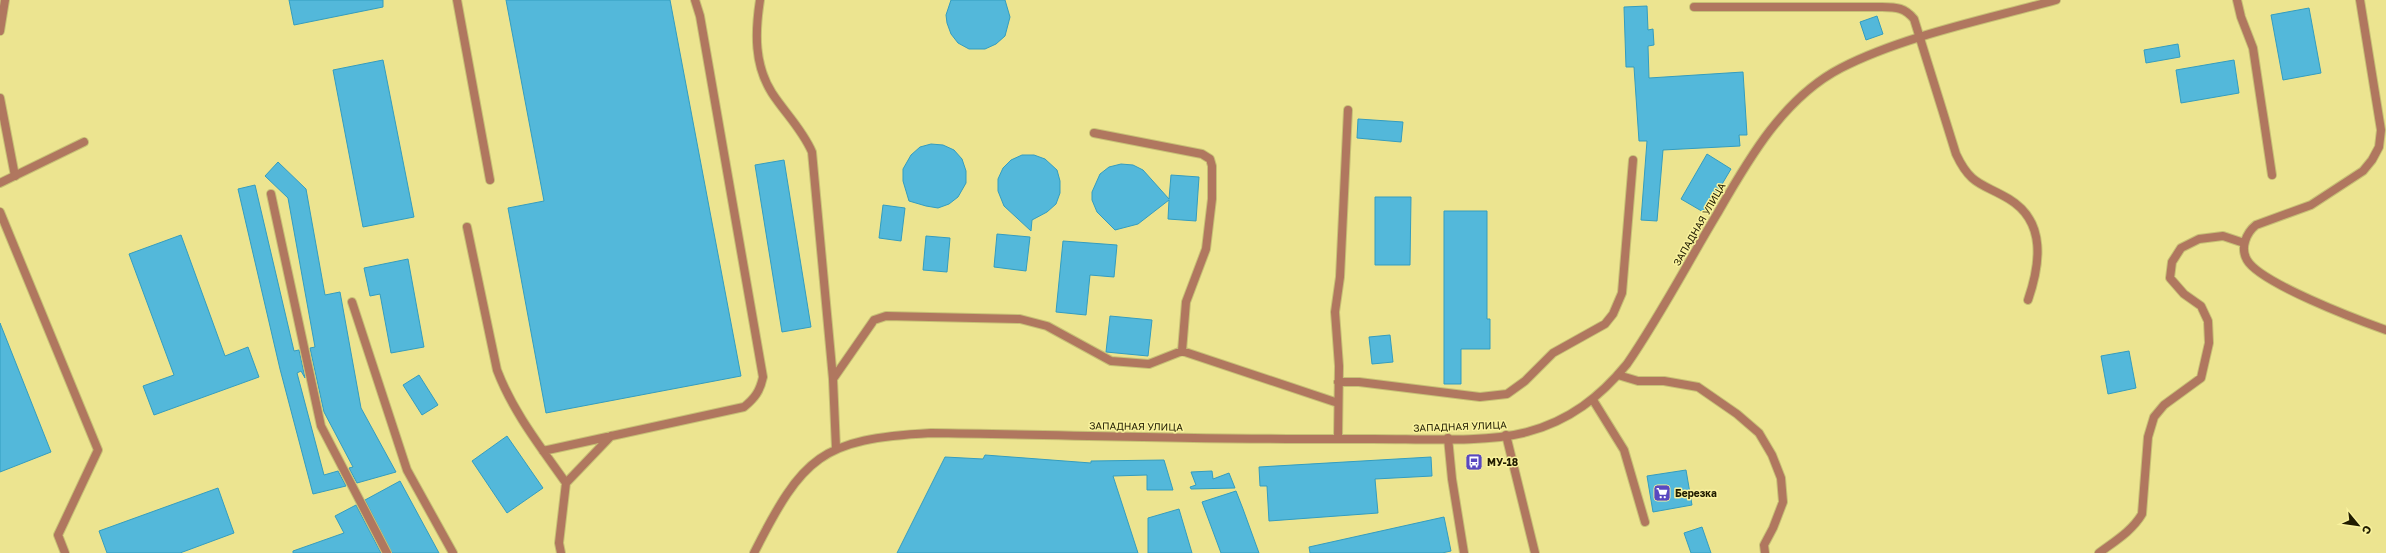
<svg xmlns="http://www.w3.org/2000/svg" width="2386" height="553" viewBox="0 0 2386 553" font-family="'Golos Text',sans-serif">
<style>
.building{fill:#53b8da;stroke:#349dbf}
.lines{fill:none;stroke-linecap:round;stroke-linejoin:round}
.service-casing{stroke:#c7c076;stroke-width:10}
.minor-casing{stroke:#c7c076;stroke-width:10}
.tertiary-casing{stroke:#c7c076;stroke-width:10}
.service{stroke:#b0775f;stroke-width:8}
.minor{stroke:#b0775f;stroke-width:8}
.tertiary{stroke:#b0775f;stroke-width:8}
.labels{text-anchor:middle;stroke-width:3;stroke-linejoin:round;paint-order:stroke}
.street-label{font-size:10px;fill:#201c00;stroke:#f9f29d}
.poi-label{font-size:10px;font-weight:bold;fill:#201c00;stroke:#f9f29d;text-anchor:start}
</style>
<rect width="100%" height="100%" fill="#ece490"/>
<!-- building -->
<path class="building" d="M289 0H383V7L294 25Z
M506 0H670L741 376 546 413 508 208 544 201Z
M951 0H1005L1010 17 1005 36 996 44 985 49H969L958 43 951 34 947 23 946 15Z
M1647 6 1648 30 1653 29 1654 45 1648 46 1649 78 1743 72 1747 135H1739L1740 146 1663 150 1657 221 1641 220 1647 141H1639L1634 67H1626L1624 7Z
M2309 8 2321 73 2283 80 2271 15Z
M1877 16 1883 34 1866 40 1860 22Z
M2178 44 2180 57 2146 63 2144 50Z
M383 60 414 217 363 227 333 70Z
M2234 60 2239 93 2181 103 2176 70Z
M1358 119 1403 122 1401 142 1357 138Z
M931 144 943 145 954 150 962 159 966 171V183L958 197 949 204 938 208 926 206 909 201 903 181V169L911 155 920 147Z
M1707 154 1731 169 1705 213 1681 199Z
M1022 155H1034L1045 159 1057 170 1060 181V193L1056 204 1047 212 1032 220 1031 231 1004 206 998 191V179L1003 168 1011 160Z
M784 160 811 327 782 332 755 165Z
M278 162 306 189 325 295 340 292 361 408 396 472 357 483 349 468 353 467 324 412 310 348 315 347 288 198 265 176Z
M1121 164 1133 165 1143 170 1169 199 1171 175 1199 177 1196 221 1168 219 1169 200 1138 224 1115 230 1097 212 1092 200V192L1100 174 1109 167Z
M255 185 294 351 299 350 305 378 301 371 297 373 324 475 338 471 346 486 313 494 280 369 238 189Z
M1375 197H1411L1410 265H1375Z
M883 205 905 208 901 241 879 238Z
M1444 211H1487V319H1490V349H1461V384H1444Z
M997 234 1030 237 1026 271 994 267Z
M181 235 225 356 248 347 259 377 154 415 143 386 174 375 129 254Z
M926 236 950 238 947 272 923 270Z
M1063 241 1117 245 1114 277 1090 275 1086 315 1056 312Z
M408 259 424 347 391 353 380 294 370 296 364 268Z
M1110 316 1152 320 1148 356 1106 352Z
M0 323 51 452 0 472Z
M1390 335 1393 362 1372 364 1369 337Z
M2129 351 2136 388 2108 394 2101 356Z
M419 375 438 405 422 415 403 385Z
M507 436 543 488 507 513 472 461Z
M985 455 1091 463V461L1164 460 1173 490H1147V475L1113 476 1138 553H897L945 457 983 459Z
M1431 457 1432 476 1375 479 1378 513 1269 521 1267 486H1260L1259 467Z
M1686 470 1692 505 1653 512 1647 476Z
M1212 471 1213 479 1229 473 1235 488 1191 489 1190 487 1196 485 1191 472Z
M400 481 439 553H392L365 500Z
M218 488 234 533 180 553H107L99 531Z
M1236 491 1243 509 1259 553H1221L1202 502Z
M356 505 381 553H293V551L344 533 335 516Z
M1179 509 1192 553H1148V518Z
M1444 517 1451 551 1442 553H1310L1309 547Z
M1702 527 1711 553H1691L1684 533Z"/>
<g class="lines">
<!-- service casing -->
<g class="service-casing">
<path id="service" d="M457 0 490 180
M760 0C755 32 754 65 772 93 785 113 802 129 812 152L833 379
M2237 0 2241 17 2253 48 2272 175
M2360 0 2381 130 2379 147 2372 160 2363 171 2311 205 2256 225C2246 233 2240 248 2247 260 2260 283 2358 320 2386 330
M1694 7H1882C1897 7 1905 8 1914 19L1956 154C1971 186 1982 183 2009 199 2047 222 2040 265 2028 300
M0 31 5 0
M0 98 15 176
M1094 133 1202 154 1210 159 1212 166V199L1206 249 1186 302 1182 351 1338 403
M271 194 321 426 387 553
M0 212 98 450 58 535 65 553
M467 227 497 370C513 412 540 446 566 483L559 543 561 553
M352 302 407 470 453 553
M1618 375 1638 381H1664L1698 387 1737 414 1759 433 1772 455 1781 478 1783 502 1773 528 1764 545 1765 553
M1338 382H1359L1480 397 1507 394 1525 381 1553 353 1605 324 1613 314 1622 293 1633 160
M1593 400 1624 450 1645 522
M1506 435 1535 553
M1448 438 1452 479 1464 553
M1338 439 1339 366 1335 312 1340 277 1348 110
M836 448 833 379 874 320 886 316 1020 319 1047 326 1111 361 1149 364 1182 351
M543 451 744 407C755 398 760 391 763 377L700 16 695 0
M566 483 611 436
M2099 553C2115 541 2132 531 2142 514L2148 437 2154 417 2164 405 2201 378 2209 343 2208 321 2201 306 2184 294 2170 278 2172 262 2181 248 2199 239 2223 236 2244 243"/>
</g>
<!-- minor casing -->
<g class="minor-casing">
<path id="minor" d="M0 183 84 142"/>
</g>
<!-- tertiary casing -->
<g class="tertiary-casing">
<path id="tertiary" d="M754 553C803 456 821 439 931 433 1074 435 1218 440 1361 439 1411 438 1481 444 1527 432 1569 421 1600 397 1627 364 1660 316 1687 264 1717 214 1748 160 1783 98 1841 68 1903 36 1988 19 2056 0"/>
</g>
<!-- service -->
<use href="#service" class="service"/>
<!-- minor -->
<use href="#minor" class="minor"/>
<!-- tertiary -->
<use href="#tertiary" class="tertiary"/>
</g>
<!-- icons -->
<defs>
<g id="bus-square" transform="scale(0.9)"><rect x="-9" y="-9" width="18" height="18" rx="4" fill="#5948c0" stroke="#f9f29d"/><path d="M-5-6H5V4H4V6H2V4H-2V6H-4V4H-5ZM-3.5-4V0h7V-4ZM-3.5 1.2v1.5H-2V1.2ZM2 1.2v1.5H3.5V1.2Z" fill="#fff"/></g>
<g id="supermarket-square" transform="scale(0.9)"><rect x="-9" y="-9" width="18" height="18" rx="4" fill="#5948c0" stroke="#f9f29d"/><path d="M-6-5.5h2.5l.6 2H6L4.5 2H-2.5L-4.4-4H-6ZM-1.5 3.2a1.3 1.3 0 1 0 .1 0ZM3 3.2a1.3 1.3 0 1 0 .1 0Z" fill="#fff"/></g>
</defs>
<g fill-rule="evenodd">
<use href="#bus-square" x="1474" y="462"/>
<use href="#supermarket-square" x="1662" y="493"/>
</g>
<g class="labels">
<!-- street labels -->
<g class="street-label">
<text transform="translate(1699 224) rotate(-60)" y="4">ЗАПАДНАЯ УЛИЦА</text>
<text transform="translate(1136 426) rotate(1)" y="4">ЗАПАДНАЯ УЛИЦА</text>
<text transform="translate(1460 426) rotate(-2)" y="4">ЗАПАДНАЯ УЛИЦА</text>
</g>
<!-- poi labels -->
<g class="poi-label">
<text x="1487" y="466">МУ-18</text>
<text x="1675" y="497">Березка</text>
</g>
</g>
<!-- north arrow -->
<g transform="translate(2358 525) rotate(119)" stroke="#f9f29d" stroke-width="3" paint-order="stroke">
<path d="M0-3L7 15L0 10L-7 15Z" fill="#201c00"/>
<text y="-6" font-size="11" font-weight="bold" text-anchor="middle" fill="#201c00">С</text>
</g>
</svg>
